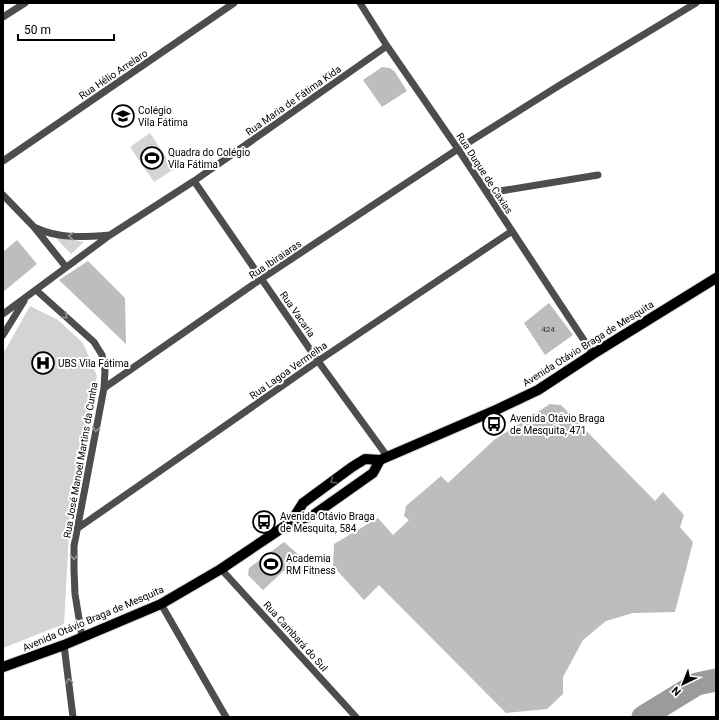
<svg xmlns="http://www.w3.org/2000/svg" width="719" height="720" viewBox="0 0 719 720" font-family="Roboto,sans-serif">
<style>
.green{fill:#d4d4d4}
.lines{fill:none;stroke-linecap:round;stroke-linejoin:round}
.river{stroke:#9b9b9b;stroke-width:23}
.building{fill:#bdbdbd}
.major-casing{stroke:#dbdbdb;stroke-width:12}
.minor{stroke:#4d4d4d;stroke-width:7}
.major{stroke:#000;stroke-width:10}
.oneway{stroke:#949494}
.oneway2{stroke:#595959}
.labels{text-anchor:middle;stroke-width:4;stroke-linejoin:round;paint-order:stroke}
.number-label{font-size:8px;fill:#2f2f2f}
.street-label{font-size:10px;fill:#000;stroke:#fff}
.poi-label{font-size:10px;fill:#000;stroke:#fff;text-anchor:start}
</style>
<rect width="100%" height="100%" fill="#fff"/>
<!-- green -->
<path class="green" d="M150 133 174 169 154 182 130 147Z
M54 236 84 242 71 254Z
M30 306 58 320 83 343 97 376 70 515 64 624 3 648V354Z"/>
<g class="lines">
<!-- river -->
<path class="river" d="M643 717 697 684 716 680"/>
</g>
<!-- building -->
<path class="building" d="M382 67 390 68 395 72 407 91 382 107 363 80Z
M17 240 37 264 3 292V252Z
M88 261 125 298 126 344 59 280Z
M549 303 573 335 545 355 524 323Z
M550 404 561 405 655 501 663 492 684 515 680 527 693 542 675 612 633 613 606 621 583 640 563 677V694L547 709 506 713 379 585 364 600 333 566 334 544 378 518 393 535 409 520 404 516 406 506 441 476 448 483 494 440Z
M284 542 300 556 263 590 248 575 249 568Z"/>
<g class="lines">
<!-- major casing -->
<g class="major-casing">
<path id="major" d="M291 522 303 503 352 467 365 459 380 460 498 409 538 390 593 354 716 278
M3 667 64 645 161 604 221 569 291 522 312 516 373 473 380 460"/>
</g>
<!-- minor -->
<path class="minor" d="M360 3 387 46 458 149 593 354
M3 17 25 3
M3 161 234 3
M194 181 318 361 387 456
M488 193 598 175
M3 195 34 227 66 267
M36 228C59 239 85 237 110 235
M36 290 94 342 102 355 105 371 104 388 74 546V570L75 594 82 637
M3 314 110 235 194 181 387 46
M3 335 24 301
M104 388 261 279 458 149 560 85 696 3
M78 528 318 361 512 231
M221 569 356 717
M161 604 226 717
M64 645 73 717"/>
<!-- major -->
<use href="#major" class="major"/>
</g>
<!-- one-way arrows -->
<defs><path id="oneway-chevron" d="M-2-3.5L2.5 0L-2 3.5" fill="none" stroke-width="1.6" stroke-linecap="round" stroke-linejoin="round"/></defs>
<g class="oneway">
<use href="#oneway-chevron" transform="translate(71 236) rotate(-176)"/>
<use href="#oneway-chevron" transform="translate(65 316) rotate(43)"/>
<use href="#oneway-chevron" transform="translate(96 429) rotate(101)"/>
<use href="#oneway-chevron" transform="translate(74 557) rotate(91)"/>
<use href="#oneway-chevron" transform="translate(69 681) rotate(-98)"/>
</g>
<use class="oneway2" href="#oneway-chevron" transform="translate(333 481) rotate(144)"/>
<!-- icons -->
<defs>
<g id="school-ring" transform="scale(1.15)"><circle r="9.5" fill="#fff" stroke="#000" stroke-width="1.5"/><path d="M0-5L7-2L0 1L-7-2ZM-4 1L0 2.5L4 1V4Q0 6-4 4Z" fill="#000"/></g>
<g id="stadium-ring" transform="scale(1.15)"><circle r="9.5" fill="#fff" stroke="#000" stroke-width="1.5"/><path d="M0-5a6.5 5 0 1 0 0 10a6.5 5 0 1 0 0-10ZM-3.5-1.8h7v3.6h-7Z" fill="#000"/></g>
<g id="hospital-ring" transform="scale(1.15)"><circle r="9.5" fill="#fff" stroke="#000" stroke-width="1.5"/><path d="M-5-5h3v3.5h4V-5h3V5h-3V1.5h-4V5h-3Z" fill="#000"/></g>
<g id="bus-ring" transform="scale(1.15)"><circle r="9.5" fill="#fff" stroke="#000" stroke-width="1.5"/><path d="M-5-6H5V4H4V6H2V4H-2V6H-4V4H-5ZM-3.5-4V0h7V-4ZM-3.5 1.2v1.5H-2V1.2ZM2 1.2v1.5H3.5V1.2Z" fill="#000"/></g>
</defs>
<g fill-rule="evenodd">
<use href="#school-ring" x="123" y="116"/>
<use href="#stadium-ring" x="152" y="158"/>
<use href="#hospital-ring" x="43" y="363"/>
<use href="#bus-ring" x="494" y="424"/>
<use href="#bus-ring" x="264" y="522"/>
<use href="#stadium-ring" x="271" y="564"/>
</g>
<g class="labels">
<!-- number labels -->
<g class="number-label">
<text x="548" y="332">424</text>
</g>
<!-- street labels -->
<g class="street-label">
<text transform="translate(113 74) rotate(-34)" y="4">Rua Hélio Arrelaro</text>
<text transform="translate(293 100) rotate(-35)" y="4">Rua Maria de Fátima Kida</text>
<text transform="translate(485 173) rotate(57)" y="4">Rua Duque de Caxias</text>
<text transform="translate(275 259) rotate(-34)" y="4">Rua Ibiraiaras</text>
<text transform="translate(298 314) rotate(55)" y="4">Rua Vacaria</text>
<text transform="translate(588 343) rotate(-32)" y="4">Avenida Otávio Braga de Mesquita</text>
<text transform="translate(288 370) rotate(-35)" y="4">Rua Lagoa Vermelha</text>
<text transform="translate(80 460) rotate(-80)" y="4">Rua José Manoel Martins da Cunha</text>
<text transform="translate(93 618) rotate(-23)" y="4">Avenida Otávio Braga de Mesquita</text>
<text transform="translate(296 636) rotate(48)" y="4">Rua Cambará do Sul</text>
</g>
<!-- poi labels -->
<g class="poi-label">
<text x="138" y="114">Colégio<tspan x="138" dy="12">Vila Fátima</tspan></text>
<text x="168" y="156">Quadra do Colégio<tspan x="168" dy="12">Vila Fátima</tspan></text>
<text x="58" y="367">UBS Vila Fátima</text>
<text x="510" y="422">Avenida Otávio Braga<tspan x="510" dy="12">de Mesquita, 471</tspan></text>
<text x="280" y="520">Avenida Otávio Braga<tspan x="280" dy="12">de Mesquita, 584</tspan></text>
<text x="286" y="562">Academia<tspan x="286" dy="12">RM Fitness</tspan></text>
</g>
</g>
<!-- border -->
<rect width="719" height="720" fill="none" stroke="#000000" stroke-width="8"/>
<!-- north arrow -->
<g transform="translate(683 684) rotate(223)" stroke="#ffffff" stroke-width="3" paint-order="stroke">
<path d="M0-3L7 15L0 10L-7 15Z" fill="#000000"/>
<text y="-6" font-size="11" font-weight="bold" text-anchor="middle" fill="#000000">N</text>
</g>
<!-- scale -->
<path d="M18 34v6h96v-6" fill="none" stroke="#000000" stroke-width="2"/>
<text x="24" y="34" font-size="12" fill="#000000" stroke="#ffffff" stroke-width="3" paint-order="stroke">50 m</text>
</svg>
